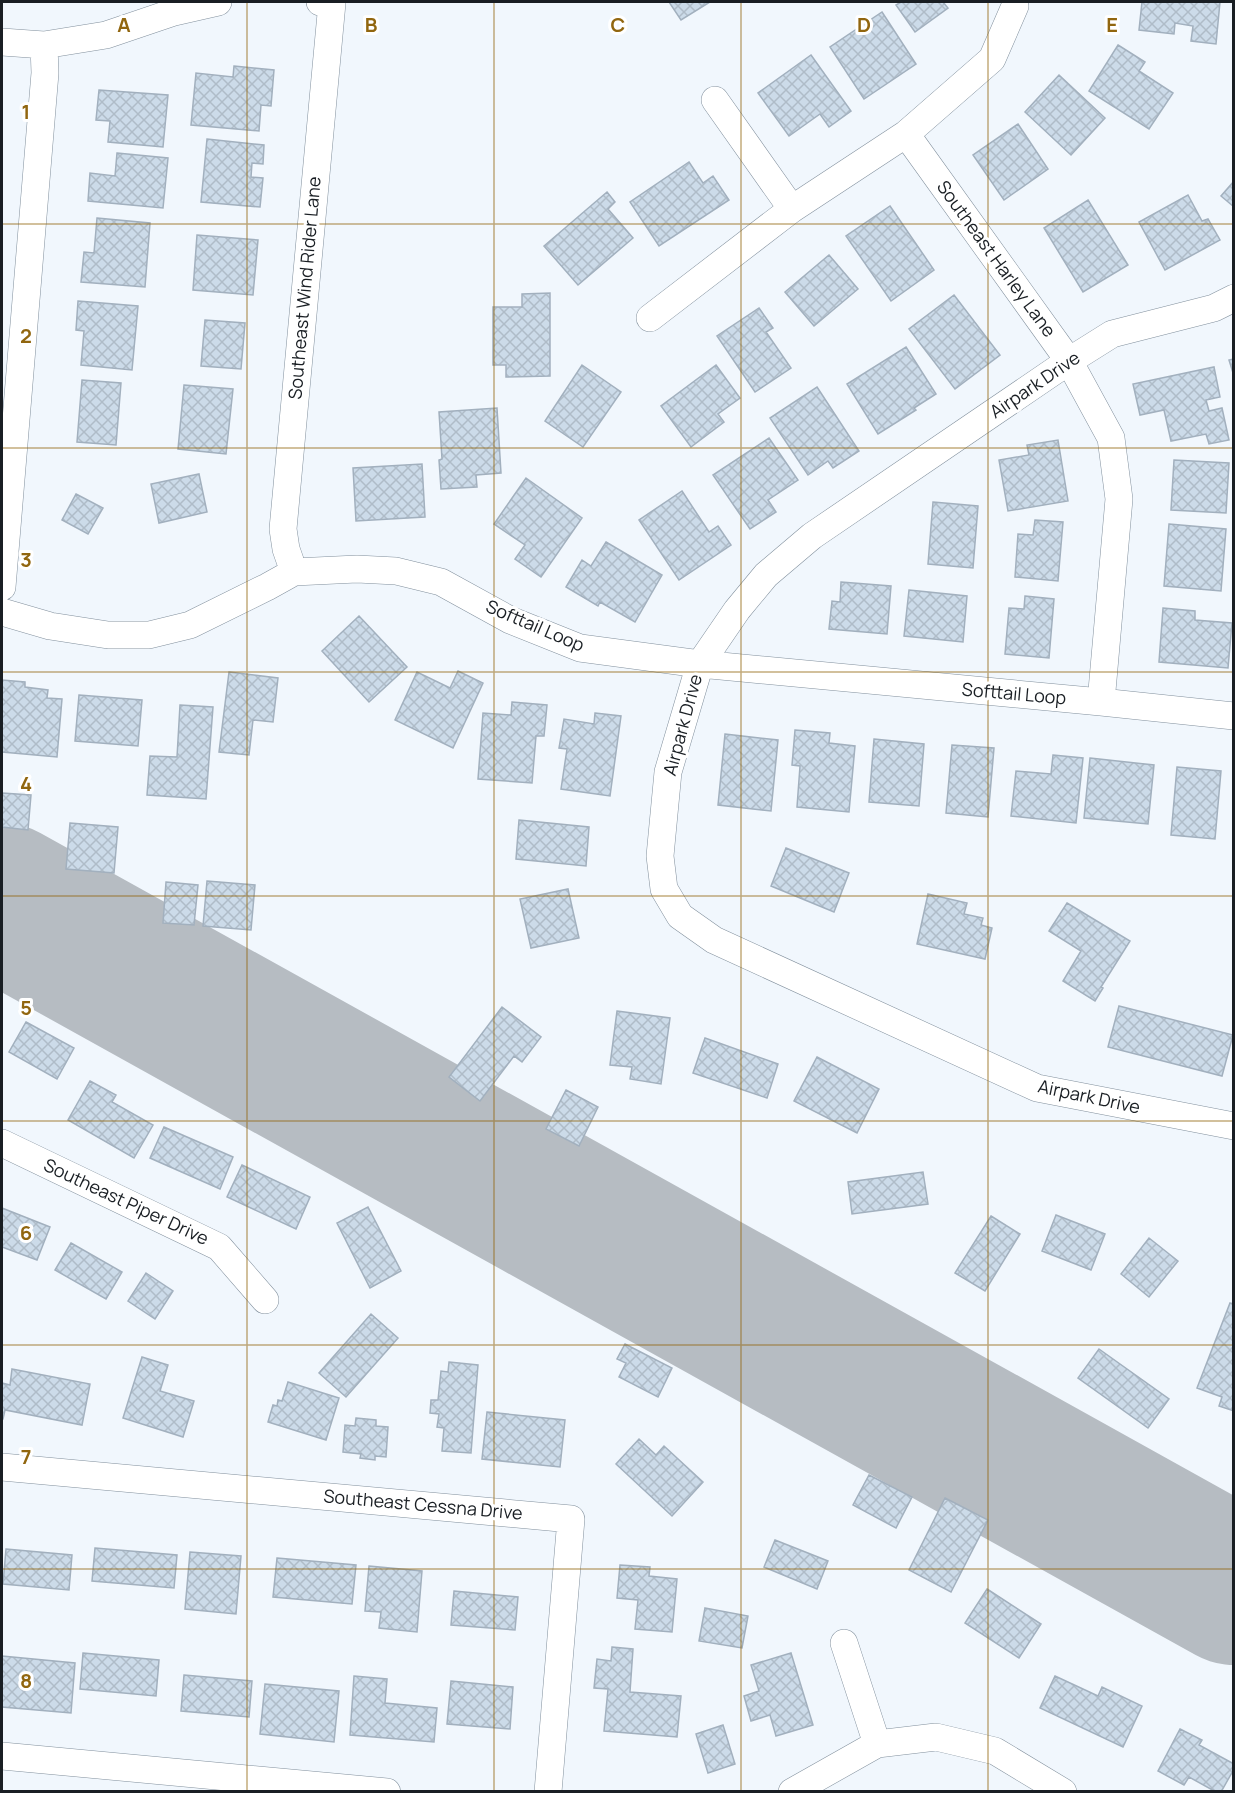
<svg xmlns="http://www.w3.org/2000/svg" width="1235" height="1793" viewBox="0 0 1235 1793" font-family="Manrope,sans-serif">
<style>
.lines{fill:none;stroke-linecap:round;stroke-linejoin:round}
.runway{stroke:#b6bcc2;stroke-width:158}
.building{fill:url(#building-cross-hatch);stroke:#a2b0be;stroke-width:1.5}
.street-casing{stroke:#82909d;stroke-width:28}
.street{stroke:#fff;stroke-width:27}
.grid{fill:none;stroke:#91660f;stroke-width:1.5;stroke-opacity:0.55}
.labels{text-anchor:middle;stroke-width:6;stroke-linejoin:round;paint-order:stroke}
.street-label{font-size:18px;fill:#191e23;stroke:#fff}
.grid-label{font-size:20px;text-anchor:middle;font-weight:bold;fill:#91660f;stroke:#fff;stroke-width:6;stroke-linejoin:round;paint-order:stroke}
</style>
<defs>
<pattern id="building-cross-hatch" width="8" height="8" patternUnits="userSpaceOnUse" patternTransform="scale(1.5)"><rect width="8" height="8" fill="#ccdbe9"/><path d="M0 0l8 8M0 8l8-8" fill="none" stroke="#afbcc8"/></pattern>
</defs>
<rect width="100%" height="100%" fill="#f1f7fd"/>
<g class="lines">
<!-- runway -->
<path class="runway" d="M2 902 1234 1586"/>
</g>
<!-- building -->
<path class="building" d="M669 2H710L681 20Z
M901 2H943L948 8 915 32 896 5Z
M1142 2H1220L1216 44 1191 41 1193 26 1175 23 1174 34 1139 30Z
M882 12 916 64 864 99 830 47Z
M1118 45 1145 62 1139 71 1173 93 1149 129 1089 91Z
M811 55 851 111 829 127 820 114 789 136 758 93Z
M234 66 274 70 271 106 261 105 259 131 191 125 196 73 233 77Z
M1059 75 1105 118 1071 155 1025 112Z
M99 90 168 95 163 147 108 142 110 121 96 120Z
M1018 124 1048 169 1004 200 973 155Z
M207 139 264 145 263 164 252 163 251 177 263 178 260 207 201 202Z
M117 153 168 158 163 208 88 201 90 173 115 176Z
M689 162 703 183 713 176 729 200 659 246 630 202Z
M1234 181V207L1221 196Z
M607 192 615 202 608 209 633 238 578 285 544 246Z
M1188 195 1202 221 1208 219 1220 240 1165 270 1139 222Z
M1088 200 1128 265 1083 292 1044 228Z
M890 206 934 270 891 301 846 236Z
M97 218 150 223 145 287 81 282 84 252 94 253Z
M197 235 258 240 253 295 193 290Z
M829 255 858 289 814 326 785 292Z
M550 293V376L506 377V365H493V307H522V294Z
M954 295 1000 355 955 389 909 329Z
M78 301 138 306 132 370 81 365 84 331 76 330Z
M759 308 773 328 766 332 791 368 755 392 717 336Z
M205 320 245 323 241 369 201 366Z
M906 347 936 394 914 408 916 410 878 434 847 384Z
M1234 359V376L1229 360Z
M582 365 621 392 583 447 545 421Z
M716 365 740 398 718 414 724 422 691 447 661 406Z
M1214 367 1220 397 1206 400 1209 411 1222 408 1229 440 1209 444 1206 434 1171 441 1164 410 1140 415 1133 384Z
M82 380 121 383 116 445 77 442Z
M184 385 233 389 226 454 178 449Z
M817 387 859 451 833 468 828 461 808 475 770 418Z
M497 408 501 473 476 475 477 487 441 489 439 460 442 459 439 412Z
M769 438 798 480 768 500 776 512 750 529 713 475Z
M1058 440 1068 501 1008 511 999 460 1029 455 1027 445Z
M1174 460 1229 463 1226 513 1171 510Z
M422 464 425 517 356 521 353 468Z
M199 474 207 512 159 523 151 484Z
M526 478 582 518 541 577 515 559 525 545 494 524Z
M682 491 709 532 718 526 731 545 679 580 639 520Z
M76 494 103 508 88 534 62 520Z
M933 502 978 506 973 568 928 564Z
M1035 520 1063 522 1058 581 1015 577 1018 534 1033 535Z
M1169 524 1226 529 1221 591 1164 586Z
M606 542 662 575 635 622 600 602 598 606 566 587 582 560 591 566Z
M841 582 891 586 887 634 829 629 832 601 840 602Z
M909 590 967 596 963 642 904 636Z
M1025 596 1054 599 1049 658 1005 654 1009 608 1024 609Z
M1163 608 1195 611V620L1232 623 1228 668 1159 662Z
M359 616 407 667 369 702 322 651Z
M458 671 483 683 453 748 395 720 417 672 450 688Z
M229 672 278 678 273 722 253 720 249 755 219 752Z
M2 680 25 682V687L48 690 47 698 62 699 57 757 2 752Z
M79 695 142 700 138 746 75 741Z
M512 702 547 705 544 736H536L532 783 478 779 483 713 511 715Z
M180 705 213 707 206 799 147 795 150 756 177 757Z
M595 713 621 716 610 796 561 789 567 749 559 748 564 719 594 724Z
M795 730 830 733 829 743 855 746 849 812 797 807 800 766 792 765Z
M725 734 778 740 771 811 718 805Z
M874 739 924 744 919 806 869 802Z
M952 745 994 748 988 817 946 813Z
M1053 755 1083 758 1076 823 1011 816 1016 771 1051 774Z
M1090 758 1154 765 1148 824 1084 818Z
M1177 767 1221 771 1215 839 1171 835Z
M2 793 31 795 28 830 2 827Z
M519 820 589 827 586 866 516 859Z
M70 823 118 827 114 873 66 869Z
M786 848 849 873 834 912 771 886Z
M207 881 255 885 251 930 203 926Z
M166 882 198 885 194 925 163 923Z
M568 889 579 938 531 948 520 899Z
M928 894 967 903 964 914 983 918 981 925 992 928 985 959 917 944Z
M1067 903 1130 941 1101 987 1103 988 1095 1001 1063 981 1081 951 1049 931Z
M1119 1006 1233 1035 1222 1076 1108 1047Z
M502 1007 541 1037 522 1062 514 1056 480 1101 449 1077Z
M617 1011 670 1018 661 1084 630 1079 632 1067 610 1065Z
M26 1022 74 1048 57 1079 9 1052Z
M705 1038 778 1064 767 1098 693 1073Z
M817 1057 879 1089 857 1133 794 1101Z
M90 1081 116 1095 112 1102 153 1125 134 1158 68 1120Z
M566 1090 598 1107 579 1146 546 1129Z
M164 1127 233 1157 220 1189 150 1158Z
M242 1165 310 1197 296 1229 227 1197Z
M923 1172 928 1204 852 1214 848 1182Z
M368 1207 401 1271 370 1288 337 1223Z
M2 1208 50 1227 37 1260 2 1247Z
M1056 1215 1105 1234 1091 1270 1042 1251Z
M991 1216 1020 1234 985 1291 955 1273Z
M1149 1238 1178 1261 1149 1297 1121 1274Z
M71 1243 122 1272 106 1299 55 1270Z
M146 1273 173 1291 155 1319 128 1301Z
M1230 1303 1234 1304V1411L1219 1406 1222 1397 1197 1388Z
M371 1314 398 1338 346 1397 319 1373Z
M625 1344 672 1368 658 1397 619 1377 626 1363 617 1359Z
M1099 1349 1169 1399 1148 1428 1078 1378Z
M142 1357 168 1365 160 1391 194 1401 183 1437 123 1418Z
M449 1362 478 1365 471 1453 442 1451 444 1428 437 1427 439 1414 430 1413 431 1400H438L441 1371 448 1372Z
M12 1369 90 1384 82 1425 5 1410 3 1419H2V1383L10 1385Z
M288 1382 339 1398 326 1440 268 1422 273 1405 277 1406 278 1400 282 1401Z
M487 1412 565 1420 560 1467 482 1459Z
M356 1418 376 1420V1426L388 1427 386 1457 375 1456V1460L360 1458 361 1454 343 1452 345 1425 355 1426Z
M639 1439 656 1455 664 1446 703 1482 672 1516 616 1464Z
M869 1475 912 1497 896 1528 853 1505Z
M945 1498 988 1520 951 1592 909 1570Z
M775 1540 828 1561 817 1589 764 1567Z
M95 1548 177 1555 174 1588 92 1581Z
M6 1549 72 1555 69 1590 3 1584Z
M190 1552 241 1556 236 1614 185 1609Z
M277 1558 356 1565 352 1604 273 1597Z
M620 1565 650 1567 649 1576 677 1579 672 1632 635 1629 638 1600 617 1598Z
M369 1566 422 1571 417 1632 379 1628 381 1612 365 1611Z
M987 1589 1041 1624 1019 1658 965 1623Z
M454 1591 518 1597 515 1630 451 1625Z
M705 1608 748 1616 742 1648 699 1641Z
M612 1647 633 1649 630 1692 681 1696 677 1737 604 1731 608 1689 594 1688 597 1659 611 1661Z
M83 1653 159 1660 156 1696 80 1689Z
M791 1653 813 1725 776 1736 770 1715 751 1721 744 1696 759 1691 751 1665Z
M2 1656 75 1663 71 1713 2 1707Z
M184 1675 252 1681 249 1717 181 1711Z
M354 1676 387 1679 385 1703 437 1708 434 1742 350 1735Z
M1055 1676 1098 1696 1102 1687 1142 1706 1123 1747 1040 1708Z
M451 1681 513 1687 510 1729 447 1724Z
M265 1684 339 1691 334 1742 260 1734Z
M723 1725 735 1764 708 1773 696 1734Z
M1180 1729 1202 1740 1199 1745 1234 1764V1769L1221 1792H1216L1189 1777 1184 1785 1158 1771Z"/>
<g class="lines">
<!-- street casing -->
<g class="street-casing">
<path id="street" d="M2 42 44 45 106 35 174 12 218 2
M715 100 792 209
M906 134 1069 361 1111 438 1119 499 1101 702
M1234 298 1214 308 1112 334 1069 361 812 536 766 575 737 610 700 664 668 772 660 856 664 889 680 916 714 940 1037 1088 1234 1126
M650 318 792 209 906 134 992 59 1015 6
M294 572 286 549 283 529 332 3 320 2
M2 587 45 73 44 45
M2 612 50 626 108 635H149L190 625 267 587 294 572 357 569 396 571 441 582 510 620 580 648 700 664 1101 702 1234 716
M2 1143 219 1247 265 1300
M2 1467 571 1519 548 1792
M844 1643 877 1744
M2 1756 387 1792
M792 1792 877 1744 936 1737 995 1751 1063 1792"/>
</g>
<!-- street -->
<use href="#street" class="street"/>
</g>
<!-- grid -->
<path class="grid" d="M247 2V1792M494 2V1792M741 2V1792M988 2V1792M2 224H1234M2 448H1234M2 672H1234M2 896H1234M2 1121H1234M2 1345H1234M2 1569H1234"/>
<g class="labels">
<!-- street labels -->
<g class="street-label">
<text transform="translate(996 259) rotate(54)" y="6">Southeast Harley Lane</text>
<text transform="translate(305 288) rotate(-85)" y="6">Southeast Wind Rider Lane</text>
<text transform="translate(1035 385) rotate(-34)" y="6">Airpark Drive</text>
<text transform="translate(535 626) rotate(23)" y="6">Softtail Loop</text>
<text transform="translate(1014 694) rotate(5)" y="6">Softtail Loop</text>
<text transform="translate(683 725) rotate(-75)" y="6">Airpark Drive</text>
<text transform="translate(1089 1097) rotate(12)" y="6">Airpark Drive</text>
<text transform="translate(126 1202) rotate(25)" y="6">Southeast Piper Drive</text>
<text transform="translate(423 1505) rotate(5)" y="6">Southeast Cessna Drive</text>
</g>
</g>
<g class="grid-label">
<text x="124" y="32">A</text>
<text x="371" y="32">B</text>
<text x="618" y="32">C</text>
<text x="864" y="32">D</text>
<text x="1112" y="32">E</text>
<text x="26" y="119">1</text>
<text x="26" y="343">2</text>
<text x="26" y="567">3</text>
<text x="26" y="791">4</text>
<text x="26" y="1015">5</text>
<text x="26" y="1240">6</text>
<text x="26" y="1464">7</text>
<text x="26" y="1688">8</text>
</g>
<!-- border -->
<rect width="1235" height="1793" fill="none" stroke="#191e23" stroke-width="6"/>
</svg>
